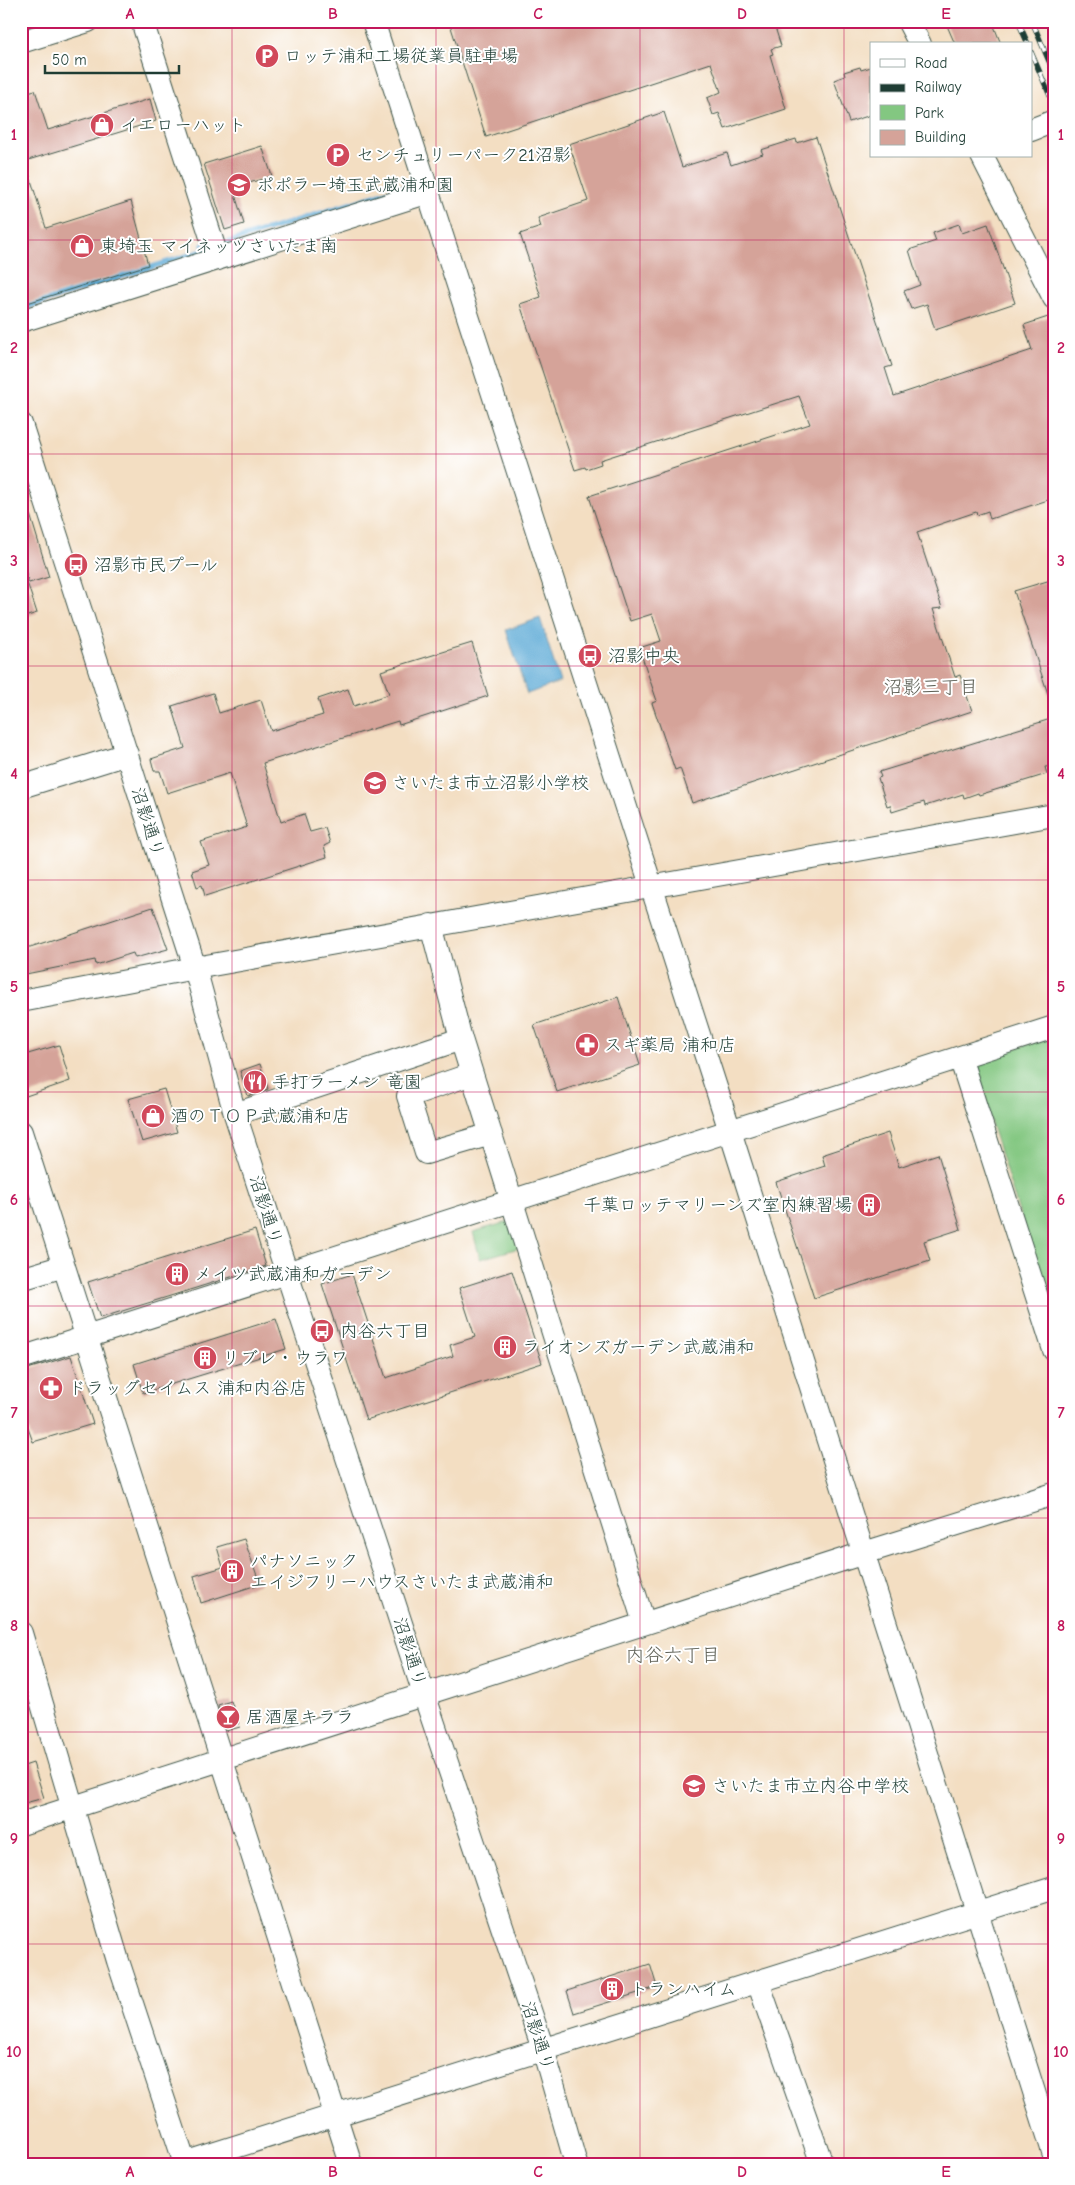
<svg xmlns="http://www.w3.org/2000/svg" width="1075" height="2185" viewBox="0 0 1075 2185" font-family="'Comic Neue','Klee One',sans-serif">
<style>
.green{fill:#83c781;stroke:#51825a}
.water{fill:#5daad6;stroke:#3e7485}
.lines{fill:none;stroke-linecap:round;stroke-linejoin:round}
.stream{stroke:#5daad6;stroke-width:5.5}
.building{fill:#d5a399}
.minor-casing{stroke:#3f5549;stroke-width:24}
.minor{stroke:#fff;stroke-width:22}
.rail-casing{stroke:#1f3d34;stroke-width:5.5}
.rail{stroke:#fff;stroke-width:4;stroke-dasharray:11;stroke-linecap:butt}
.grid{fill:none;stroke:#c2185b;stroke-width:1;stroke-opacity:0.55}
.labels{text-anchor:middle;stroke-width:4;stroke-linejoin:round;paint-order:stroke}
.poi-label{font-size:18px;fill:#1f3d34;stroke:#fff;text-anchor:start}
.street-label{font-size:18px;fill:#1f3d34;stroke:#fff}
.neighbourhood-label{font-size:19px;fill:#5f6157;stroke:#fff}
.neatline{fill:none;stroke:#c2185b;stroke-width:2}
.grid-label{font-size:16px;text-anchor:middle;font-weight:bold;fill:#c2185b}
</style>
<rect width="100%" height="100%" fill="#fff"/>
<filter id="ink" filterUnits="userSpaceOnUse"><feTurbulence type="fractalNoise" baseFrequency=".02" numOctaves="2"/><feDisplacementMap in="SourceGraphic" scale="10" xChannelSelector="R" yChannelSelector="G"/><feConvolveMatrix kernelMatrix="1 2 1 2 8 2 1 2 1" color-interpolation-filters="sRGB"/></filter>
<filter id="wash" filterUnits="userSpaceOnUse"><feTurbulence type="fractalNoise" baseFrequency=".0096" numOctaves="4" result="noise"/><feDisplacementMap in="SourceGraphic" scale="20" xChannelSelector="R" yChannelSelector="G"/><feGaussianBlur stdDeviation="1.12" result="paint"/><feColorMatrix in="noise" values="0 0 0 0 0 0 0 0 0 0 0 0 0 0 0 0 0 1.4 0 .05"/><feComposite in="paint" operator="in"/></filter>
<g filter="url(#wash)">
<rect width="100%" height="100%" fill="#f3dec2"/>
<!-- green -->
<path class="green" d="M1054 1036V1323L973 1066 978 1060Z
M511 1221 519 1248 480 1259 473 1232Z"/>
<!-- water -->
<path class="water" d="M540 618 560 682 527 694 506 630Z"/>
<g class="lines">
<!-- stream -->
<path class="stream" d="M223 244 412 184
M21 309 205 250 203 245"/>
</g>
<g id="blocks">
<!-- building -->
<path class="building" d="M449 21H773L781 46 771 49 773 54 770 55 786 109 725 129 719 113 713 115 707 98 721 92 711 63 486 137Z
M945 21H992L1001 44H955Z
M860 67 861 70 871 67V115L849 122 834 80 845 76 844 72Z
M35 90 48 130 150 99 156 121 25 161 46 228 131 201 148 265 21 305V94Z
M664 112 682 167 727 153 731 165 763 154 761 150 796 139 797 143 816 137 892 366 885 368 894 396 1032 350 1024 325 1051 316 1054 326V498L990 519 988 511 977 515 976 512 917 532 942 608 933 609 955 677 960 675 972 711 692 803 680 768 675 770 652 703 657 701 639 648 661 641 652 614 630 621 589 496 810 424 799 396 600 460 601 464 586 469 585 467 575 470 520 304 541 297 520 234 541 227 538 218 588 201 569 144Z
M262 146 272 176 233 188 244 224 225 230 204 164Z
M959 224 962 233 988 224 1015 303 935 330 927 304 911 309 904 291 920 285 909 250 936 241 933 233Z
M21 501H26L49 577 29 583 21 557Z
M24 573 37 613 21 618V574Z
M1054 579V703H1051L1014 591Z
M472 643 488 696 399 725 398 721 263 763 281 822 304 814 310 832 325 828 330 843 324 846 327 857 205 896 202 885 197 887 192 871 209 865 201 842 247 827 230 773 167 793 160 771H154L151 759 185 748 172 706 213 693 219 713 261 700 271 731 323 715 318 699 348 689 354 706 389 694 381 671Z
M1054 718V766L1045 767 1047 774 979 795 978 793 964 798 963 794 925 806 924 802 892 812 890 805 887 806 878 778 881 777 879 772Z
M153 907 168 949 135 958 133 953 96 965 95 960 21 975V950Z
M618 997 640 1065 557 1092 534 1025Z
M59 1045 70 1081 26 1096 21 1081V1056Z
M260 1064 268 1089 248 1096 240 1071Z
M164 1089 177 1132 142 1142 128 1099Z
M888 1133 899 1167 938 1154 961 1229 924 1241 930 1261 814 1298 776 1182 825 1166 822 1155Z
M255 1230 266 1266 100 1318 88 1282Z
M512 1271 542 1363 366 1420 322 1284 352 1274 386 1378 453 1356 450 1345 475 1337 459 1288Z
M276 1319 286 1349 143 1393 134 1364Z
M71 1356 93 1424 33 1442 21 1409V1371Z
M244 1539 260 1584 201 1603 194 1576 223 1567 217 1547Z
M231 1701 240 1727 226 1731 218 1705Z
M33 1763 44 1798 21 1804V1767Z
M650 1964 657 1987 574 2013 567 1991Z"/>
</g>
</g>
<g filter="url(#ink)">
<use href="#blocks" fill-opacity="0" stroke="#3f5549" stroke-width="1"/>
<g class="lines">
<!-- minor casing -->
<g class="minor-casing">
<path id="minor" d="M142 21 218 259
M373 21 730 1131 1054 2155
M908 21 920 44
M21 42 88 21
M1031 130 1054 121
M982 156 1054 298
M21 321 429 192
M21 424 195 968 235 1114 424 1694 543 2049 576 2164
M21 787 127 754
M431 925 461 1039 644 1623
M21 1001 195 968 1054 815
M960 1057 1054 1350
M472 1074 408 1096 426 1153 491 1134
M235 1114 461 1039
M21 1132 351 2164
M21 1279 64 1266
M21 1358 1054 1027
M21 1633 118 1961 185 2164
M21 1824 864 1553 1054 1494
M758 1982 822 2164
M181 2164 1054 1888"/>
</g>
<!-- minor -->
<use href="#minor" class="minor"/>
<!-- rail casing -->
<g class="rail-casing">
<path id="rail" d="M1018 21 1028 44
M1032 21 1054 73
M1049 21 1054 31
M1031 52 1054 105"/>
</g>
<!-- rail -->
<use href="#rail" class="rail"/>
</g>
</g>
<!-- grid -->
<path class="grid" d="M232 21V2164M436 21V2164M640 21V2164M844 21V2164M21 240H1054M21 454H1054M21 666H1054M21 880H1054M21 1092H1054M21 1306H1054M21 1518H1054M21 1732H1054M21 1944H1054"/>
<!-- icons -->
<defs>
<g id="parking-disc" transform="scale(1.25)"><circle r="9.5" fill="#d1495b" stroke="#fff"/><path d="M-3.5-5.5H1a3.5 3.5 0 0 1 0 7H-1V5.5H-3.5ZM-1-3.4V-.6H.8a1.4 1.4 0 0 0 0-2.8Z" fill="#fff"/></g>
<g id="shop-disc" transform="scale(1.25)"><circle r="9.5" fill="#d1495b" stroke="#fff"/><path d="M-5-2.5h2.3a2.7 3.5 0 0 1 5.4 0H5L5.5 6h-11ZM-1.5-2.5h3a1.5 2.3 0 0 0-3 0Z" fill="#fff"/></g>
<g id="school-disc" transform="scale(1.25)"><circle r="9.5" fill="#d1495b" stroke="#fff"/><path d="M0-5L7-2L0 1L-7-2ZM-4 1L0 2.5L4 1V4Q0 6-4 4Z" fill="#fff"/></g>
<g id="bus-disc" transform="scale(1.25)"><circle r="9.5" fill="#d1495b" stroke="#fff"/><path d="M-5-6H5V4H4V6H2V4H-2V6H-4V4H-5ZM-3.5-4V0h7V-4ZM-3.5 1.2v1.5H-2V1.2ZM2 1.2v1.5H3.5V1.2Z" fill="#fff"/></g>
<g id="pharmacy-disc" transform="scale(1.25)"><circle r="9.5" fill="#d1495b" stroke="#fff"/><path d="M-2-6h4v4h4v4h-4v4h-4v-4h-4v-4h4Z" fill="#fff"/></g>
<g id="restaurant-disc" transform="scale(1.25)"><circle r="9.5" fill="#d1495b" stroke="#fff"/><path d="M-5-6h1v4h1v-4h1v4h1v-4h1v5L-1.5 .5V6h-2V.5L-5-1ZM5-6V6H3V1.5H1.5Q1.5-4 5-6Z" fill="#fff"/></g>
<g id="building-disc" transform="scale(1.25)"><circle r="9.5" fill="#d1495b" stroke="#fff"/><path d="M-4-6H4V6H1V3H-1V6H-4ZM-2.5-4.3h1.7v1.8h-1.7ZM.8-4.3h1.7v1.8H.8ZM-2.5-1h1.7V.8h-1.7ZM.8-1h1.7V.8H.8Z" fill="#fff"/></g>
<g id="bar-disc" transform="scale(1.25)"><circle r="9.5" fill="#d1495b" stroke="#fff"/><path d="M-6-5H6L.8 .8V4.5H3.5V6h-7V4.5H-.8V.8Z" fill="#fff"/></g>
</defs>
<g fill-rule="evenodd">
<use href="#parking-disc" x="267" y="56"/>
<use href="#shop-disc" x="102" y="125"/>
<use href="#parking-disc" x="338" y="155"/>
<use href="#school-disc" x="239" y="185"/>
<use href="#shop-disc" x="82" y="246"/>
<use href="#bus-disc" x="76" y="565"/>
<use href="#bus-disc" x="590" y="656"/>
<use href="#school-disc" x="375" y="783"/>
<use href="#pharmacy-disc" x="587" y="1045"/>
<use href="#restaurant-disc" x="255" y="1082"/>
<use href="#shop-disc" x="153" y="1116"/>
<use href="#building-disc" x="869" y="1205"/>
<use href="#building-disc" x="177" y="1274"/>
<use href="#bus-disc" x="322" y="1331"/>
<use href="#building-disc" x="505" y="1347"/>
<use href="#building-disc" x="205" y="1358"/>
<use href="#pharmacy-disc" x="51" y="1388"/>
<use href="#building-disc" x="232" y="1571"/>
<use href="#bar-disc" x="228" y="1717"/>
<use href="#school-disc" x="694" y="1786"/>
<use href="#building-disc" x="612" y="1989"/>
</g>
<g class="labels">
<!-- poi labels -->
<g class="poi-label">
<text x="284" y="62">ロッテ浦和工場従業員駐車場</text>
<text x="120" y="131">イエローハット</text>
<text x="356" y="161">センチュリーパーク21沼影</text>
<text x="256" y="191">ポポラー埼玉武蔵浦和園</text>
<text x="100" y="252">東埼玉 マイネッツさいたま南</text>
<text x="94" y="571">沼影市民プール</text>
<text x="608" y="662">沼影中央</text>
<text x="392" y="789">さいたま市立沼影小学校</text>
<text x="604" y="1051">スギ薬局 浦和店</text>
<text x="272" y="1088">手打ラーメン 竜園</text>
<text x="170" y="1122">酒のＴＯＰ武蔵浦和店</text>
<text x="852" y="1211" text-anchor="end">千葉ロッテマリーンズ室内練習場</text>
<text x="194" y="1280">メイツ武蔵浦和ガーデン</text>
<text x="340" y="1337">内谷六丁目</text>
<text x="522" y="1353">ライオンズガーデン武蔵浦和</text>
<text x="222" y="1364">リブレ・ウラワ</text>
<text x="68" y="1394">ドラッグセイムス 浦和内谷店</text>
<text x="250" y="1567">パナソニック<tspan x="250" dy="21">エイジフリーハウスさいたま武蔵浦和</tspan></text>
<text x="246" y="1723">居酒屋キララ</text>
<text x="712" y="1792">さいたま市立内谷中学校</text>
<text x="630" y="1995">トランハイム</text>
</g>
<!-- street labels -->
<g class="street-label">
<text transform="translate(148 822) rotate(72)" y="6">沼影通り</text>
<text transform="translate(266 1210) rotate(72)" y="6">沼影通り</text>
<text transform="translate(410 1652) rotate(72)" y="6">沼影通り</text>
<text transform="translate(538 2036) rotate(72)" y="6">沼影通り</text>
</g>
<!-- neighbourhood labels -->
<g class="neighbourhood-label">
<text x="931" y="693">沼影三丁目</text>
<text x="673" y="1661">内谷六丁目</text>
</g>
</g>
<!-- margin -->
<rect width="1075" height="2185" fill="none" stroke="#fff" stroke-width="55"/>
<!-- legend -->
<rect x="870" y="42" width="162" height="115" fill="#ffffff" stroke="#a5b1ae"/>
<rect x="880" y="59" width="25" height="8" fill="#ffffff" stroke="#a5b1ae"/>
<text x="915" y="68" font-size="15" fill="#1f3d34">Road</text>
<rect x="880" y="84" width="25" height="8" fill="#1f3d34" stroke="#a5b1ae"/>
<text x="915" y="92" font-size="15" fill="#1f3d34">Railway</text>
<rect x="880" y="105" width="25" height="15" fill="#83c781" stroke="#a5b1ae"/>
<text x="915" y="118" font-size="15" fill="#1f3d34">Park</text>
<rect x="880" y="130" width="25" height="15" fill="#d5a399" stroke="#a5b1ae"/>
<text x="915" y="142" font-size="15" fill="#1f3d34">Building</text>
<!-- scale -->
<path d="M45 65v8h134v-8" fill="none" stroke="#1f3d34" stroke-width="2.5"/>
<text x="52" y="65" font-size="15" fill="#1f3d34" stroke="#ffffff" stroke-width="4" paint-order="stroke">50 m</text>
<rect x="28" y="28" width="1020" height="2130" class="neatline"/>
<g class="grid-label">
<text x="130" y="19">A</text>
<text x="333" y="19">B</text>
<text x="538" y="19">C</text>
<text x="742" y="19">D</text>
<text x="946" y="19">E</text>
<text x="14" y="140">1</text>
<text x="1061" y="140">1</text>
<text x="14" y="353">2</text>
<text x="1061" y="353">2</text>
<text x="14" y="566">3</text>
<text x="1061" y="566">3</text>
<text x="14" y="779">4</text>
<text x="1061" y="779">4</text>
<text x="14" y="992">5</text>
<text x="1061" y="992">5</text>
<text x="14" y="1205">6</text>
<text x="1061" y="1205">6</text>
<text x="14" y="1418">7</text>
<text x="1061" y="1418">7</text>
<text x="14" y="1631">8</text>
<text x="1061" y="1631">8</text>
<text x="14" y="1844">9</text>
<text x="1061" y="1844">9</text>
<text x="14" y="2057">10</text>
<text x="1061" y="2057">10</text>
<text x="130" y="2177">A</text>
<text x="333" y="2177">B</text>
<text x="538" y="2177">C</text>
<text x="742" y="2177">D</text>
<text x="946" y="2177">E</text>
</g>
</svg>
